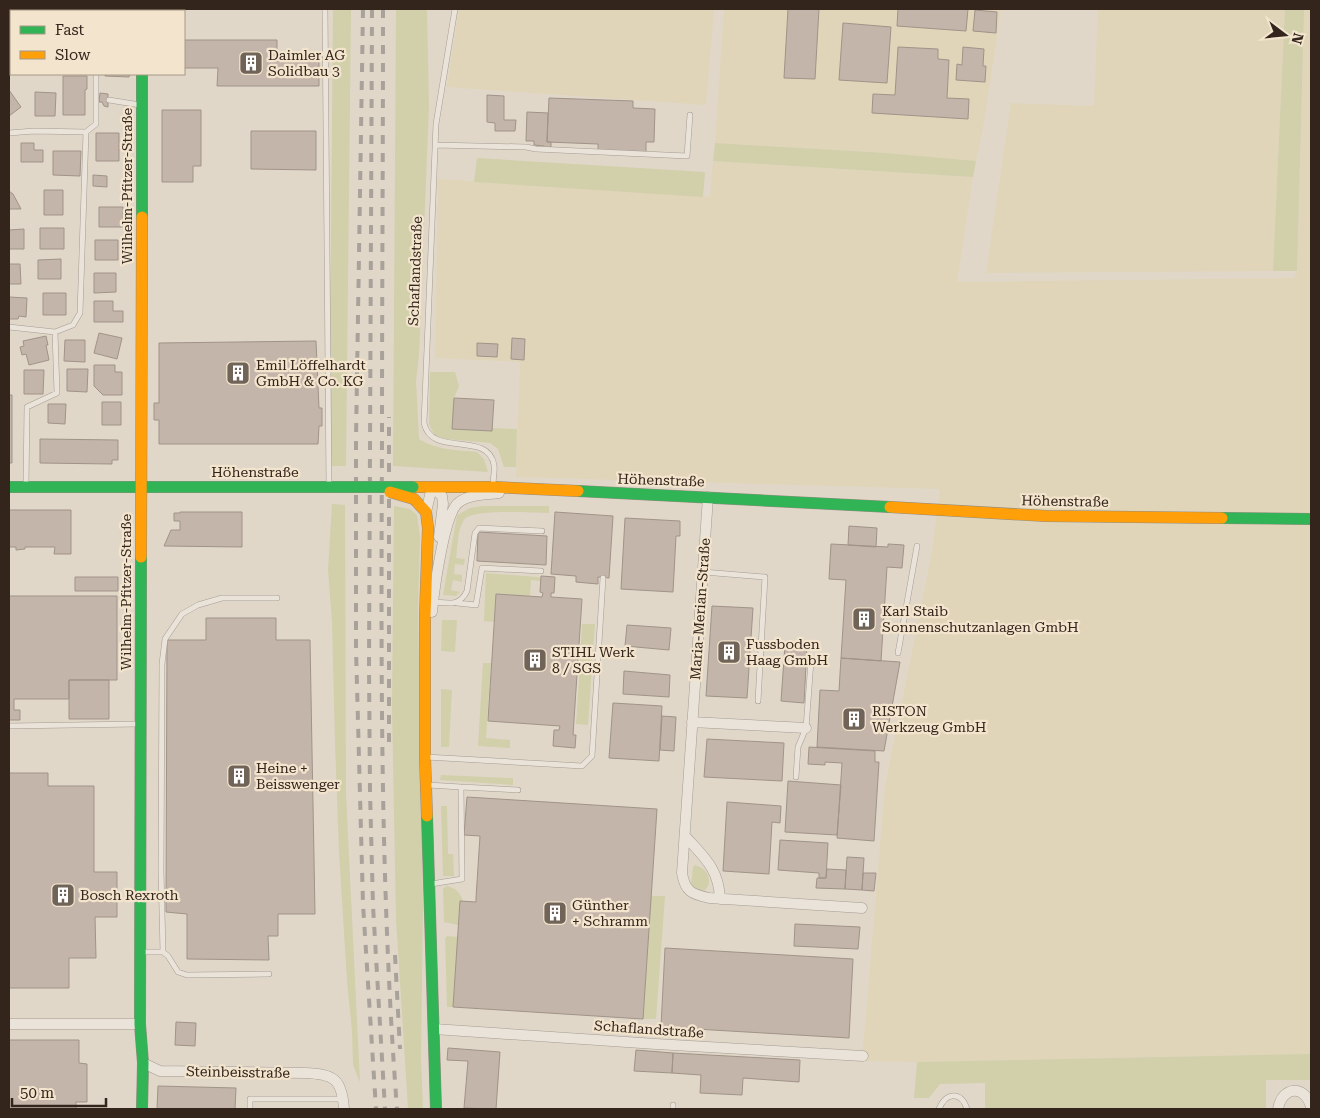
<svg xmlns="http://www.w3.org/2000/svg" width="1320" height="1118" viewBox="0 0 1320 1118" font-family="'Roboto Serif',serif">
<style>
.farmland{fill:#e0d5b9}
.green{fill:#d2cfab}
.building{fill:#c4b5aa;stroke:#a09388}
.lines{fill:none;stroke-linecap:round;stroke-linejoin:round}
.lane-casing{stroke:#a59c92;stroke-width:6}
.street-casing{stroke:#a59c92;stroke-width:11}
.fast-casing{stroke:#958c82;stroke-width:12}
.slow-casing{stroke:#958c82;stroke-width:12}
.lane{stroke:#e9e3da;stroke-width:5}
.street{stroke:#e9e3da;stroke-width:10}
.fast{stroke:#30b455;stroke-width:11}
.slow{stroke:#ff9f0a;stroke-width:11}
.rail{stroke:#a9a29b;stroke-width:4;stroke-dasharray:9 9;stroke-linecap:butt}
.fast-bridge-casing{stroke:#958c82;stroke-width:12;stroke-linecap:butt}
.slow-bridge-casing{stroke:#958c82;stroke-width:12;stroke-linecap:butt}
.fast-bridge{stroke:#30b455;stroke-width:11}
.slow-bridge{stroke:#ff9f0a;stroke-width:11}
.labels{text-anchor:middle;stroke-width:4.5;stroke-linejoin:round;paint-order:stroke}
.poi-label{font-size:14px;fill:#33251c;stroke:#f3e5cd;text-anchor:start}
.street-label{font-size:14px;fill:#33251c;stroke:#f3e5cd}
</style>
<rect width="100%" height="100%" fill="#e0d7c8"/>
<!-- farmland -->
<path class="farmland" d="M459 9H714L706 105 447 87Z
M724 9H1001L984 122 976 161 885 153 715 143Z
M1098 9H1285L1273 271 986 273 1011 103 1094 106Z
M1304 9H1311V1054L917 1062 862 1061 885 786 932 552 940 489 516 477 520 362 435 358 438 179 710 197 713 161 973 177 957 282 1294 278 1297 271Z"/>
<!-- green -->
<path class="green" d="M333 9H351L346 466H329Z
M396 9H427L429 106 419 355 416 381 419 439C437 450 456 450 477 452L484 459 488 472 393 466Z
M1285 9H1304L1297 271H1273Z
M715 143 885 153 976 161 973 177 713 161Z
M477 158 705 172 703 197 474 182Z
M430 372H455L459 386 454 398 452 429 492 431V428L517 429 516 467H504L498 449 490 443 446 439 435 436 429 424Z
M332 504 345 505 346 794 360 1082 353 1065 352 1031 347 981 339 852 335 743 332 622 328 570Z
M394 506 410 509 417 515 420 537 418 608 423 904 421 1058 423 1109H408L396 919 392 707Z
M483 506H549V513C533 513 473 508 464 520 457 530 458 547 456 558L465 559 464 565 455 564 454 574 462 575V582L453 580 451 590 460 592 456 596 443 595 457 515 470 508Z
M486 573 537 577 541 578V581L531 580 530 596 496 594 494 622 484 621Z
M442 620H457L455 652 441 651Z
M582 624H595L592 662 580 661Z
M483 663H491L486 738 510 740V748L478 746Z
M580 665 592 666 588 725 576 724Z
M441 689 452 690 449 747H441Z
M441 775 513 778V785L440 780Z
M441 806H447L448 854H453L454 876H443Z
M695 865C707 868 714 881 705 890L694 889 691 884 693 867Z
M446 886C456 888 460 892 463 901H460L458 925 444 922 443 889Z
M651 896H665L656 1019H643Z
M447 936 458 937 453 1007H447L445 938Z
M1311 1054V1080H1266V1109H985V1083L940 1084 929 1098H914L917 1062Z"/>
<!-- building -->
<path class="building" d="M23 9H52V11H23Z
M60 9H88V11H60Z
M788 9H819L815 79 784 78Z
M898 9H968L966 31 897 26Z
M975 10 997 12 996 33 973 31Z
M843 23 891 27 887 83 839 80Z
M184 40H277V58H319V86H217L218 68H184Z
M898 47 938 49V59L949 60 947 98 969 99 968 119 872 113 873 94 895 95Z
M963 47 984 49 983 66H986L985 82 956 80 957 64 962 65Z
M105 74H130L129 77 105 76Z
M63 76H87V89L85 90V115H63Z
M9 90 21 107 9 116Z
M35 92 56 93 55 116H35Z
M100 93 108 94V107L104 106 102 102H99Z
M487 95 504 96V120H516L515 131H495V123L487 122Z
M549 98 633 101V108L655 109 654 142H646V152L598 150V144L547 142Z
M162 110H201V166H193V182H162Z
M527 112 548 113 547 142H551V149L544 148V146L534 145V141H526Z
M251 131H316V170L251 169Z
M96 133H119V161H96Z
M21 143H34V150H43V162H21Z
M53 151H81L80 176 53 175Z
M93 175 107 176V187L93 186Z
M44 190H63V215H44Z
M9 191 13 194 21 209H9Z
M99 207H123V227H99Z
M40 228H64V249H40Z
M24 229V249H9V230Z
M95 240H118V260H95Z
M61 259V279H38V260Z
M9 264H20L21 284H9Z
M94 273H116V292L94 293Z
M43 293H66V315H43Z
M9 297 27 298 26 317 19 316 18 319H9Z
M94 301H113V311H123V322H94Z
M99 333 122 338 117 359 94 353Z
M46 336 48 345H46L49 360 29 365 26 354 22 355 20 347 24 346 23 341Z
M512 338 525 339 524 360 511 359Z
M65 340H85V362L64 361Z
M316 341 319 408H322V426H319L318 444H159V420H154V403H159V343Z
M477 343 498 344 497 357 477 356Z
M94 365H115V372H122V395H103L94 386Z
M67 369H88L87 392 67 391Z
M24 370H44L43 394H24Z
M9 395H12V463H9Z
M454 398 494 400 492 431 452 429Z
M102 402H121V425H102Z
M48 404H66L65 424 48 423Z
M40 439 118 440V460H112V464L40 463Z
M9 510H71V554H54L55 547H25V549L16 550V547H9Z
M180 512H242V547L164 546 171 530H180V521H174V513H180Z
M555 512 613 516 609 578 598 577V584L576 582V576L551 574Z
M625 518 680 521V536H676L673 592 621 589Z
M849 526 877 528 876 547 848 545Z
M478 532 547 536 546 565 477 561Z
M831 544 888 547V544L904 545 902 568 887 567 881 661 841 658 846 580 829 579Z
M541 576 555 577 554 593H551V597L582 599 573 735H576L575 748 553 746 554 730H559L560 726 488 721 496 594 542 597 543 593 540 592Z
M75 577H118V591H75Z
M9 596H117V680H69V699H14V710H20V720H9Z
M712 606 753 608 747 698 706 696Z
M206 618H276V640H310L315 914H278V936H268L269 960 187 959V914L166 912 167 640H206Z
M627 625 671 628 669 650 625 646Z
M785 645 807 646 804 703 781 701Z
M841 658 900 662 884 751 817 747 820 690 839 691Z
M624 671 670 675 669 697 623 694Z
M69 680H109V719H69Z
M613 703 662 706 659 761 609 758Z
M662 716 676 717 674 751 660 750Z
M707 739 784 743 782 781 704 777Z
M809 747 875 751V762H879L874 841 837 838 842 763 825 762V765L808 764Z
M9 773H48V786H94V872H117V917H95L96 958H69V988H9Z
M788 781 841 785 837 835 785 832Z
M467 797 657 809 643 1019 453 1007 460 901 476 902V898L480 836 464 835Z
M727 802 781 806 780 823 772 822 769 874 723 871Z
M780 840 828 843 826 878H819V873L778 870Z
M847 857 864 858 862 890 845 889Z
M827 869 846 870 845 889 816 888 817 878H826Z
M863 873H876L874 891 862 890Z
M795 924 860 927 858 949 794 946Z
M665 948 853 959 849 1038 661 1027Z
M176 1022 196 1023 195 1046 175 1045Z
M9 1040H79V1063L87 1064V1102H76V1109H9Z
M448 1048 500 1052 496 1109 464 1108 468 1061 447 1060Z
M636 1050 673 1053 672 1073 634 1071Z
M673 1053 800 1060 799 1082 743 1078 742 1095 700 1093 701 1075 672 1073Z
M158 1086 236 1088 235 1109H157Z"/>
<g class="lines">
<!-- lane casing -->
<g class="lane-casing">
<path id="lane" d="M325 9 329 486
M455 9 436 124 424 423C431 458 488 430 494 465 495 471 493 479 493 484
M98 11 99 9
M142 11V9
M9 32H11
M109 100 140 105
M9 133 34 131 86 132
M435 145 526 147 536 149 687 156 690 115
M9 327 55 332 73 325 80 313 86 132 96 124V74
M26 485 27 407 57 393 55 332
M703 572 765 577 758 701
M433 602C449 603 459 607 467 591L475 533 479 528 542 531
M457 603 476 605 482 568 541 571
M898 653 917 546
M9 726 138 724
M426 757 582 766 592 756 603 578
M796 777 798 747 806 728 811 661
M428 785 461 787 462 879 431 884
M461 787 518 790
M143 952H163L168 956 178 972 187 975 269 974
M163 952 161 871 162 664 165 639 182 614 198 605 222 598H277
M250 1109V1099H343
M673 1109V1105
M939 1109C946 1092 961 1091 967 1109"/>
</g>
<!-- street casing -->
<g class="street-casing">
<path id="street" d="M708 497 682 873C685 892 692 894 709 898L862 908
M426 512 432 487 442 496 443 504 439 537
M432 612C434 591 444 515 458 503 469 494 486 495 499 493
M692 722 806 728
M685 836C704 857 719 869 720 899
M9 1024H140
M434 1029 656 1044 863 1056
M143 1063 160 1071 305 1073C334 1074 342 1079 344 1109
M1278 1109C1282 1086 1305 1084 1311 1107"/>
</g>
<!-- fast casing -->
<g class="fast-casing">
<path id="fast" d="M142 217V74
M9 487H337
M578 491 890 507
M1222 518 1311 519
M141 557 140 1024 143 1063 142 1109
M427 816 436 1109"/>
</g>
<!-- slow casing -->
<g class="slow-casing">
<path id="slow" d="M413 487H493L578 491
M414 499 426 512 428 528 425 616V757L427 816
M890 507 1046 516 1222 518
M141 557 142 217"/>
</g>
<!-- lane -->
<use href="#lane" class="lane"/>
<!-- street -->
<use href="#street" class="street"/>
<!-- fast -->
<use href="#fast" class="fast"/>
<!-- slow -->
<use href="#slow" class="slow"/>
<!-- rail -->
<path class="rail" d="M363 9 356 439V649L363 904 376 1109
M372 9 369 668 370 791 373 906 385 1109
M383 9C383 153 382 296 382 440 381 664 380 886 397 1109
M389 742V417
M395 955 400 1049"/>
<!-- fast-bridge casing -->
<g class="fast-bridge-casing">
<path id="fast-bridge" d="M337 487H413"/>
</g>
<!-- slow-bridge casing -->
<g class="slow-bridge-casing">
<path id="slow-bridge" d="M390 492 414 499"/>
</g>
<!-- fast-bridge -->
<use href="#fast-bridge" class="fast-bridge"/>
<!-- slow-bridge -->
<use href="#slow-bridge" class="slow-bridge"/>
</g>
<!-- icons -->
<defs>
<g id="building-square" transform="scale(1.25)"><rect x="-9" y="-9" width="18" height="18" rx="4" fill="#706358" stroke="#f3e5cd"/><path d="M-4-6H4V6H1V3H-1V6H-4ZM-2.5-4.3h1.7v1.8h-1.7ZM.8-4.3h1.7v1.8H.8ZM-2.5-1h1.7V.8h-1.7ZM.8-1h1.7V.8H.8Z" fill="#fff"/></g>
</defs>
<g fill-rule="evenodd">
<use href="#building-square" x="251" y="63"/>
<use href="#building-square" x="238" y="373"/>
<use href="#building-square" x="864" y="619"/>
<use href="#building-square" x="729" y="652"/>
<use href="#building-square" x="535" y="660"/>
<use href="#building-square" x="854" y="719"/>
<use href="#building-square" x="239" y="776"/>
<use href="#building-square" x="63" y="895"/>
<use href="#building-square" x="555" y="913"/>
</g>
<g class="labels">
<!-- poi labels -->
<g class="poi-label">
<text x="268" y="60">Daimler AG<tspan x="268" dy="16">Solidbau 3</tspan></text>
<text x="256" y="370">Emil Löffelhardt<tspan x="256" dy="16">GmbH &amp; Co. KG</tspan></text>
<text x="882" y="616">Karl Staib<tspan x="882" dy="16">Sonnenschutzanlagen GmbH</tspan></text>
<text x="746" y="649">Fussboden<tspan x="746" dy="16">Haag GmbH</tspan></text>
<text x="552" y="657">STIHL Werk<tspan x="552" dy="16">8 / SGS</tspan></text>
<text x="872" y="716">RISTON<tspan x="872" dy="16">Werkzeug GmbH</tspan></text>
<text x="256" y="773">Heine +<tspan x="256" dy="16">Beisswenger</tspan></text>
<text x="80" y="900">Bosch Rexroth</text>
<text x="572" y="910">Günther<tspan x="572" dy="16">+ Schramm</tspan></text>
</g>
<!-- street labels -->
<g class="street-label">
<text transform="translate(127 186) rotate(-90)" y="5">Wilhelm-Pfitzer-Straße</text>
<text transform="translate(415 271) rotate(-88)" y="5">Schaflandstraße</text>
<text x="255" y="477">Höhenstraße</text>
<text transform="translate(661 480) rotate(2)" y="5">Höhenstraße</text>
<text transform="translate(1065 501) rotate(1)" y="5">Höhenstraße</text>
<text transform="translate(126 592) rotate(-90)" y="5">Wilhelm-Pfitzer-Straße</text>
<text transform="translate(700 609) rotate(-86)" y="5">Maria-Merian-Straße</text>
<text transform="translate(649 1029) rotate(4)" y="5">Schaflandstraße</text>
<text transform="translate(238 1072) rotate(1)" y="5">Steinbeisstraße</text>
</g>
</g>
<!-- border -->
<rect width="1320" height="1118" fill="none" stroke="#33251c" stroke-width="20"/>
<!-- legend -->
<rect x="10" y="10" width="175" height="65" fill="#f3e5cd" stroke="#a69886"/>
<rect x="20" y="26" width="25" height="8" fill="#30b455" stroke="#a69886"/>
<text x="55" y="35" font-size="15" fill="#33251c">Fast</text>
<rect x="20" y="51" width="25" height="8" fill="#ff9f0a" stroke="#a69886"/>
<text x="55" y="60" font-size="15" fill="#33251c">Slow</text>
<!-- north arrow -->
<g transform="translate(1285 35) rotate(106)" stroke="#f3e5cd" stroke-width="4" paint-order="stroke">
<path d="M0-4L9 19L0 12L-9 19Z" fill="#33251c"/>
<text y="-8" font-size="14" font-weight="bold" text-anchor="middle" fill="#33251c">N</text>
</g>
<!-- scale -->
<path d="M12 1098v8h94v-8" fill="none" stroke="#33251c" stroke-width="2.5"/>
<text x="20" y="1098" font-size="15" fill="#33251c" stroke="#f3e5cd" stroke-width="4" paint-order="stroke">50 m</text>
</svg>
